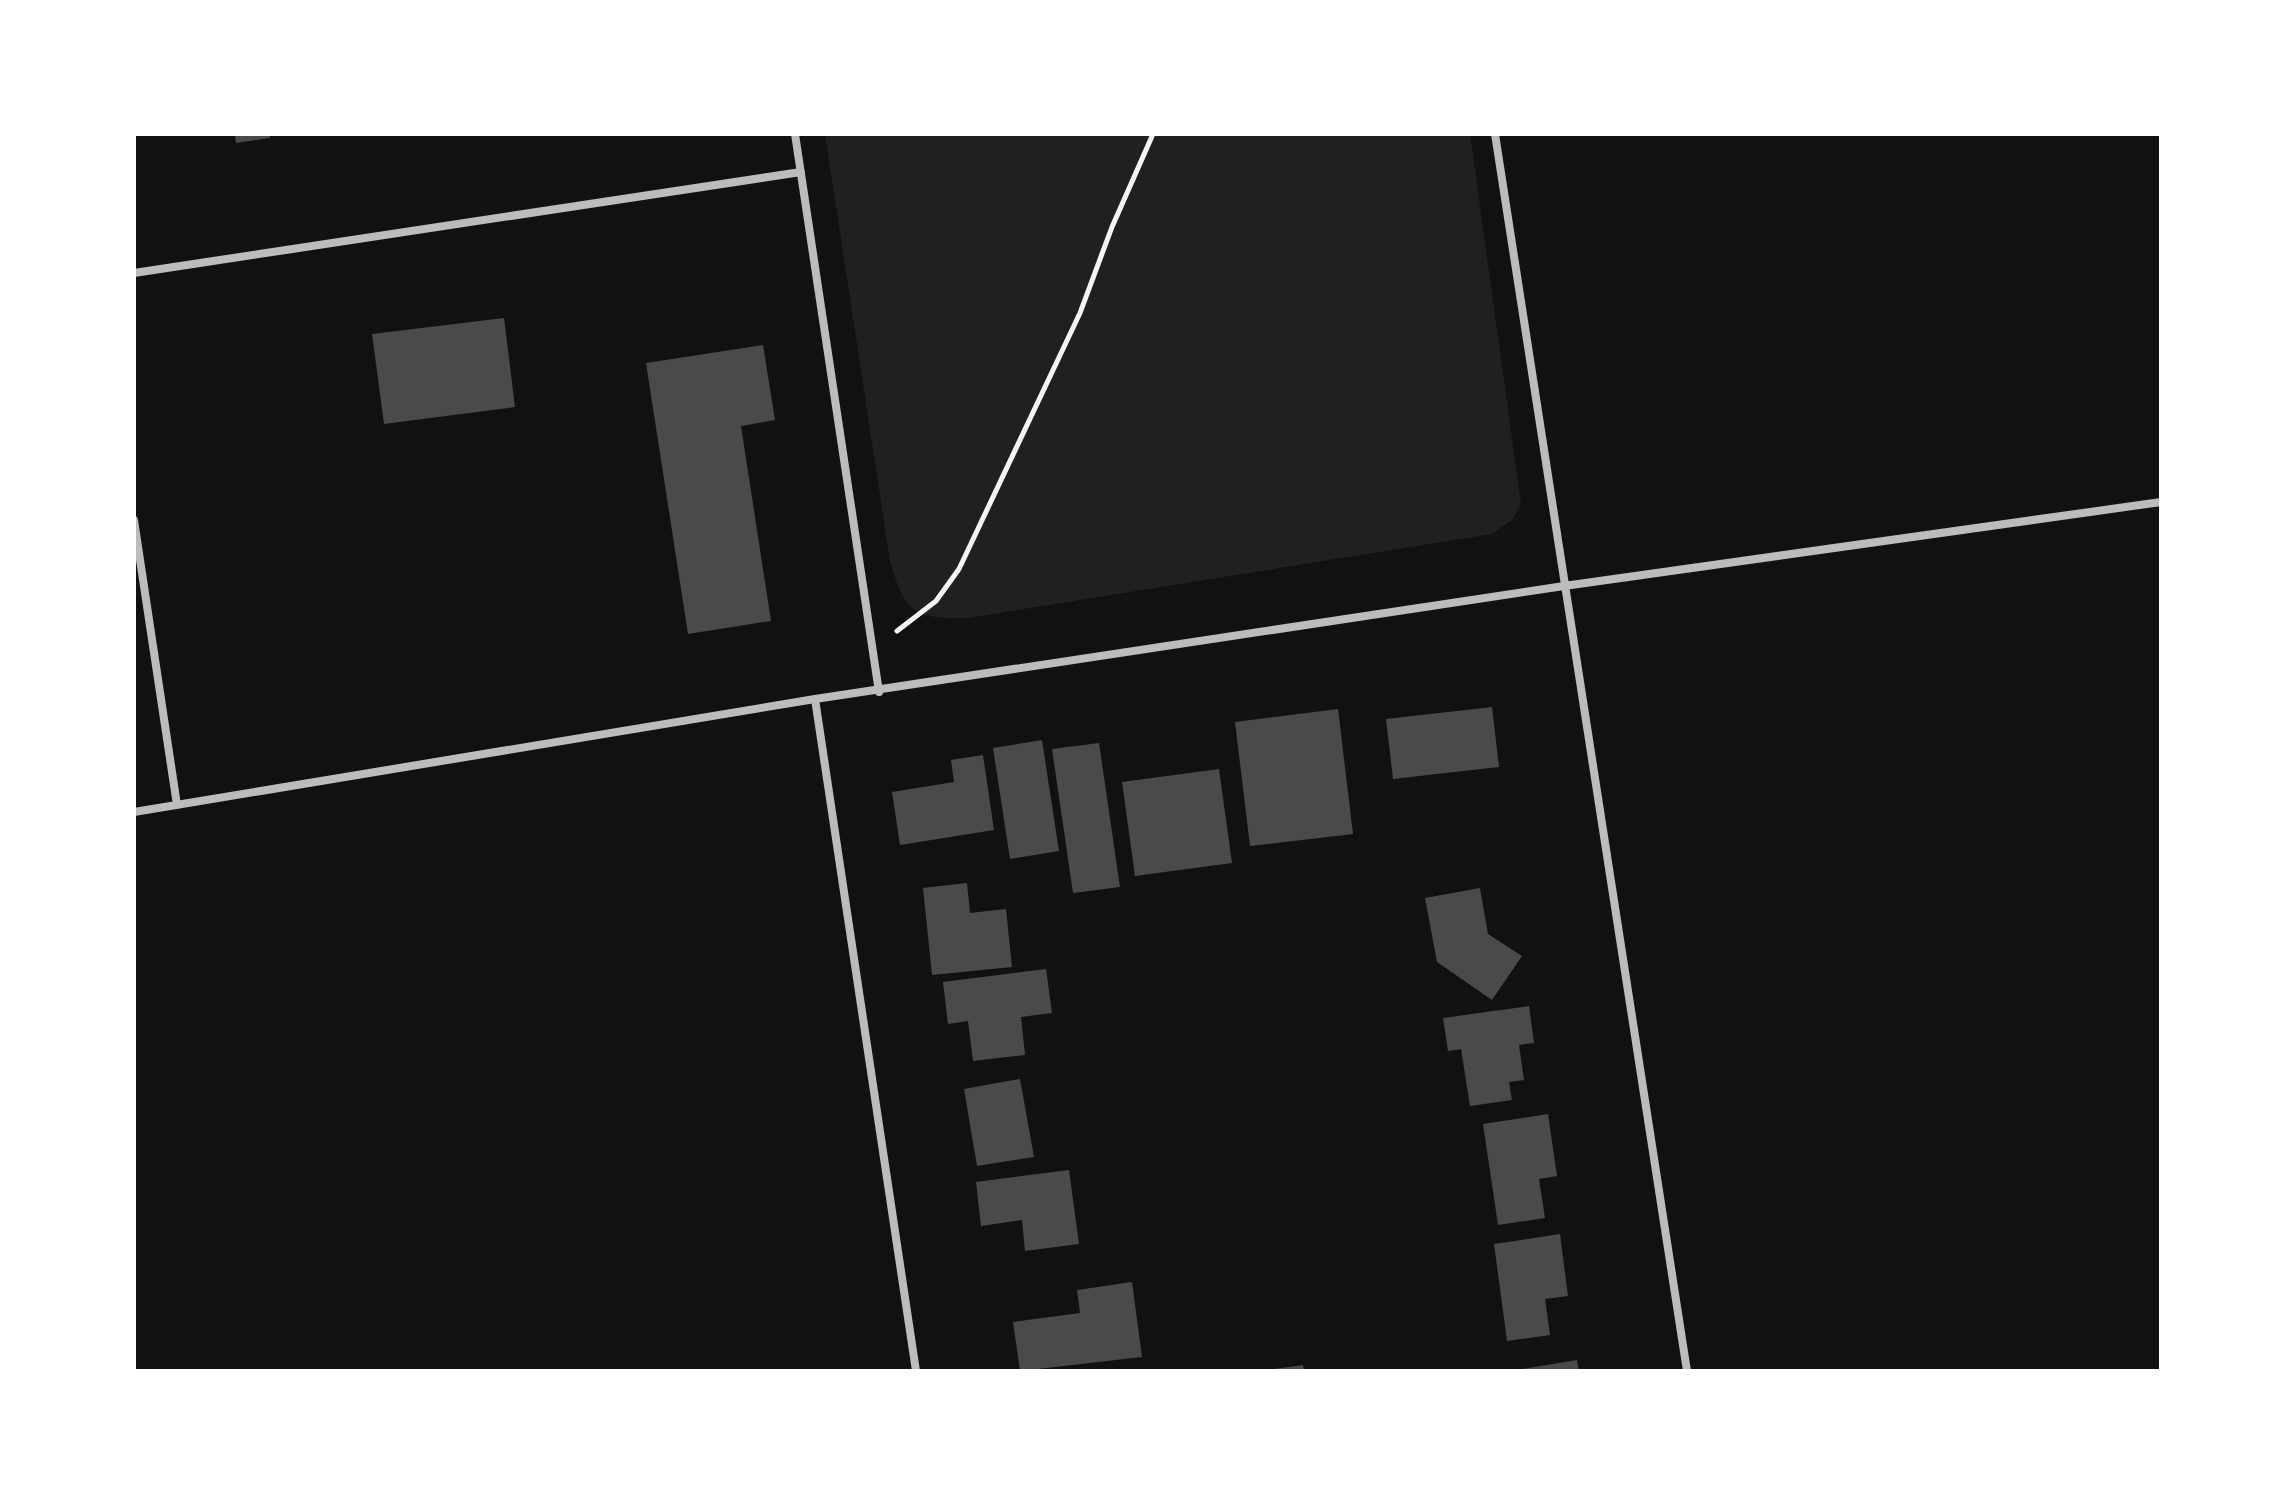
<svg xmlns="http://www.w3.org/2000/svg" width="2295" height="1505" viewBox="0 0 2295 1505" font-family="'Roboto Condensed',sans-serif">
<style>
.green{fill:#202020}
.building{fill:#4a4a4a}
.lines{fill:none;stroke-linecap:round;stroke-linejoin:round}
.path{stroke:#f5f5f5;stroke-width:5}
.minor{stroke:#bcbcbc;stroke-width:8}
</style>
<rect width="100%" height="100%" fill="#111"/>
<!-- green -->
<path class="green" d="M825 134H1470L1521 504 1512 520 1492 534 968 618C913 619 905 613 890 561Z"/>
<!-- building -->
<path class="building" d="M235 134H270V138L236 143Z
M504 318 515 407 384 424 372 334Z
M763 345 775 420 741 426 771 621 688 634 646 363Z
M1492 707 1499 767 1393 779 1386 719Z
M1338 709 1353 834 1250 846 1235 722Z
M1042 740 1059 851 1010 859 993 748Z
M1099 743 1120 887 1073 893 1052 749Z
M983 755 994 830 900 845 892 792 954 782 951 760Z
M1219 769 1232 863 1135 876 1122 782Z
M967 883 970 913 1006 909 1012 967 932 975 923 888Z
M1480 888 1488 934 1522 956 1492 1000 1437 962 1425 898Z
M1046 969 1052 1013 1021 1017 1025 1055 973 1061 968 1021 948 1024 943 982Z
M1529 1006 1534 1043 1519 1045 1524 1080 1509 1082 1512 1100 1470 1106 1461 1049 1448 1051 1443 1018Z
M1020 1079 1034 1157 977 1166 964 1089Z
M1548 1114 1557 1176 1539 1179 1545 1218 1498 1225 1483 1124Z
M1069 1170 1079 1244 1025 1251 1022 1220 981 1226 976 1182Z
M1560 1234 1568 1296 1545 1299 1550 1335 1507 1341 1494 1244Z
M1132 1282 1142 1357 1020 1371 1013 1322 1080 1313 1077 1290Z
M1577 1360 1579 1371H1523V1369Z
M1303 1365 1304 1371H1275L1274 1369Z"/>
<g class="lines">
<!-- path -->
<path class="path" d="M897 631 936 601 959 569 1080 313 1112 227 1153 134"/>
<!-- minor -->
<path class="minor" d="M795 134 879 692
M1495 134 1687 1371
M134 273 801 172
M134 520 177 805
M815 699 916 1371
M134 812 815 699 1564 586 2161 502"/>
</g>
<!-- border -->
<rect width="2295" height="1505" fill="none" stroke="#ffffff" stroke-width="272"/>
</svg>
